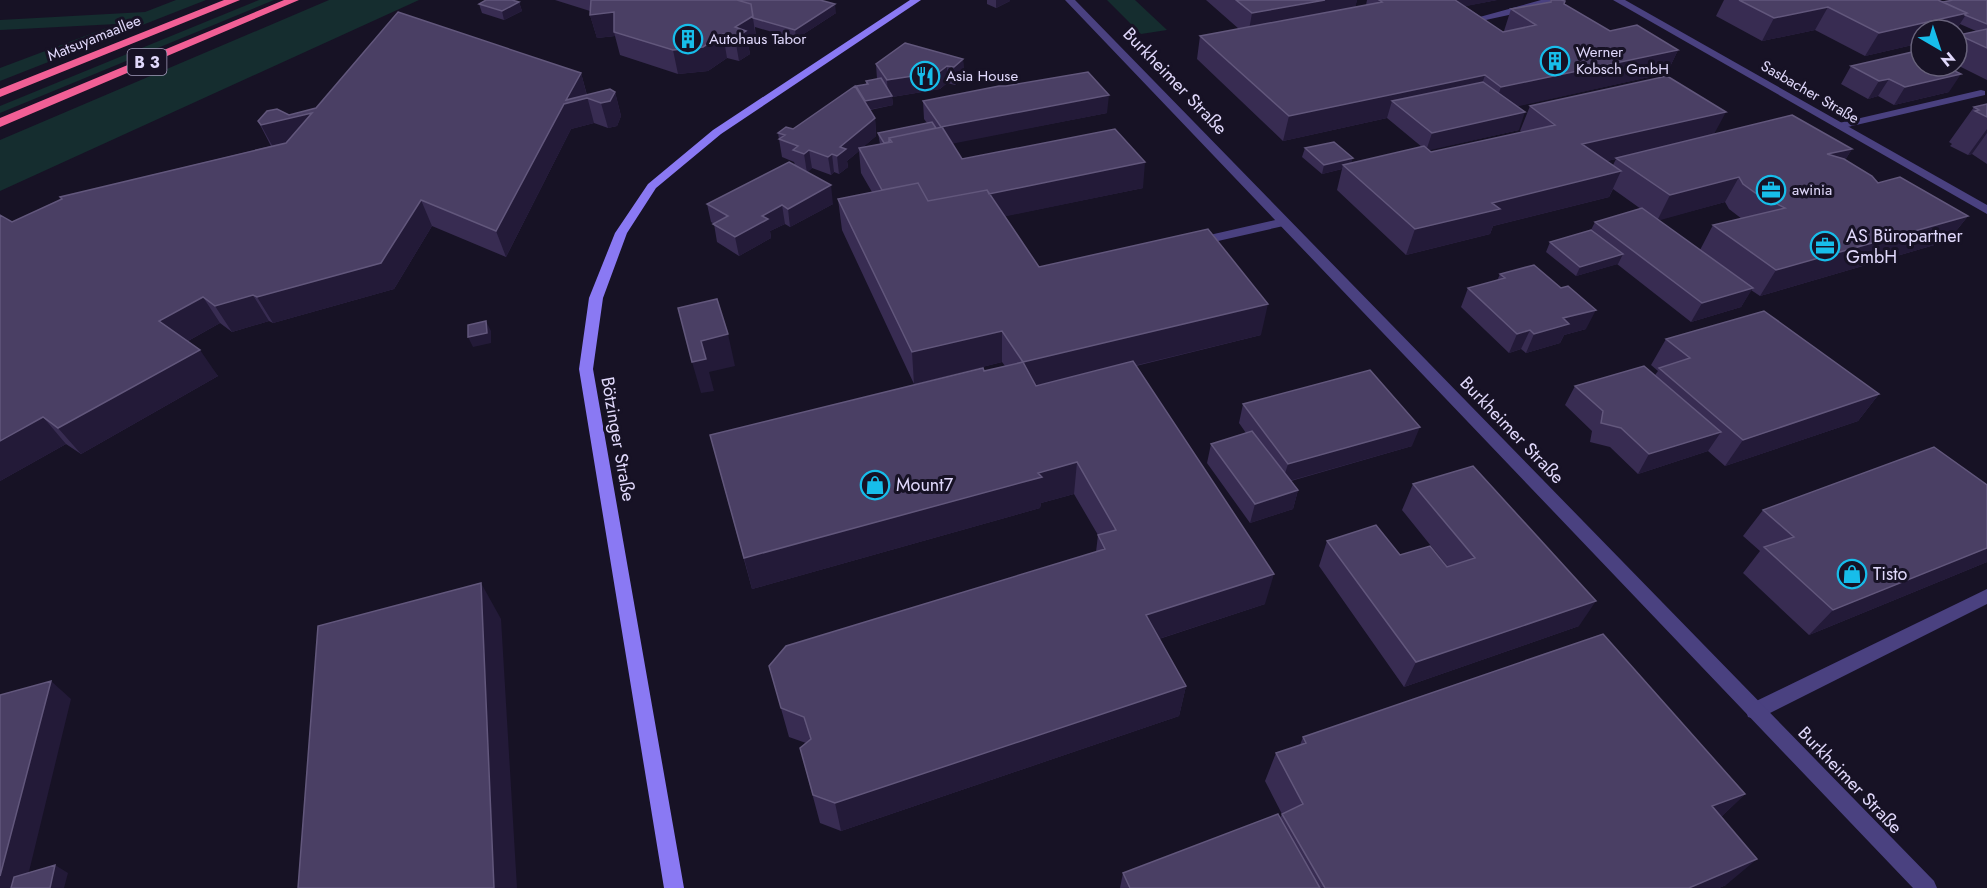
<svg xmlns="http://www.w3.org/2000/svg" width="1987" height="888" viewBox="0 0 1987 888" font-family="Jost,sans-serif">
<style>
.green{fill:#152d2f}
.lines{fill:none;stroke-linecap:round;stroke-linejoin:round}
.lane{fill:#4a4180;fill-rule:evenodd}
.street{fill:#4a4180;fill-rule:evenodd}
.secondary{fill:#8a79f3;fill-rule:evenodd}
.highway{fill:#f15f95;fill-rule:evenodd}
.wall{fill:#382c52;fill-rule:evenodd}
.shaded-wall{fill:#231a38}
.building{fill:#4a3f64;stroke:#62577c;stroke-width:1.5}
.labels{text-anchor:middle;stroke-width:6;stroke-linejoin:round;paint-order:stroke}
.far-street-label{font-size:15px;fill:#e1d9fc;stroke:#171225}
.far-poi-label{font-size:15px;fill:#e1d9fc;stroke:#171225;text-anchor:start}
.shield{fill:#171225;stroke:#a49dbc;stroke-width:1.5}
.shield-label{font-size:16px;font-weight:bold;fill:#e1d9fc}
.street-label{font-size:18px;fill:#e1d9fc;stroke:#171225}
.poi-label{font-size:18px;fill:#e1d9fc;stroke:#171225;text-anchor:start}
</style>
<rect width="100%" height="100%" fill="#171225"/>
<!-- green -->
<path class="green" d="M176 0H206L0 81V68L117 24 0 30V20L145 12Z
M259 0H274L0 113V106Z
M329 0H419L0 191V140Z
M1107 0H1135L1167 30 1141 34Z"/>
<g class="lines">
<!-- lane -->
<path class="lane" d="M1541 0H1554L1536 9 1481 21 1476 18Z
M1981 90 1985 91V95L1839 129 1834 126 1839 123Z
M1284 218 1290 222 1288 225 1196 246 1190 242 1192 239Z
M1987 589V604L1762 717 1755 719 1748 717 1746 711 1748 705Z"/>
<!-- street -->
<path class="street" d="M1065 0H1075L1934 881 1937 888H1913Z
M1613 0H1625L1987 205V214Z"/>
<!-- secondary -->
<path class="secondary" d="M910 0H921L721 134 656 188 627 233 603 298 593 369 684 888H664L579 369 589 298 615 233 648 184 713 130Z"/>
<!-- highway -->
<path class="highway" d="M224 0H240L0 97V89Z
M284 0H299L0 127V118Z"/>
</g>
<!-- wall -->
<path class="wall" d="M555 0H820L836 13 796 39 755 27 756 39 748 44 750 54 739 61 727 58 708 71 678 74 620 55 615 36 597 38 590 15V11Z
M987 0H1010V1L996 8 987 4Z
M1206 0H1357L1355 7 1366 5 1367 0H1497L1465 6 1503 32 1504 31 1511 9 1550 2V0H1561L1564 4 1610 31 1678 50 1667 73 1517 106 1519 130 1428 150 1431 152 1522 132 1520 131 1530 106 1714 134 1852 149 1845 160 1878 183 1968 216 1948 241 1760 296 1751 290 1741 307 1691 322 1617 264 1576 276 1546 252 1550 242 1591 230 1595 222 1641 209 1613 189 1609 197 1493 226 1490 234 1406 255 1337 190 1342 169 1322 174 1302 157 1305 148 1351 163 1422 147 1387 118 1283 141 1197 59 1200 36 1239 29ZM1616 159 1613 165 1607 161ZM1725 202 1729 209 1742 219 1713 225 1700 250 1658 220Z
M1724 0H1938L1943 2 1987 0V80L1957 65V38L1959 35 1976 31 1960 24 1956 30H1921V43L1865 56 1815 30 1762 41 1716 16Z
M519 2 522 11 504 20 482 13 479 4Z
M963 59 964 77 955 85 947 83 940 89 892 97 893 105 870 110 875 118 876 136 863 147 880 144 878 133 927 123 924 119 923 101 1107 113 952 143 962 159 1143 188 1005 216 1039 267 1261 335 1136 366 1265 604 1159 639 1186 686 1179 716 841 831 820 823 800 748 806 743 789 737 769 666 1096 552 1098 535 1074 494 1041 503 1040 508 752 589 710 435 1005 366 1002 362 914 384 842 230 838 199 872 192 861 173 859 151 847 161 848 167 839 174 834 172 831 175 812 168 807 172 833 204 790 227 785 224 770 231 771 238 739 256 717 242 714 224 711 222 707 204 795 165 794 162 782 157 778 133 793 129 856 86 866 85V81L877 79 876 64Z
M1851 66 1949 92 1894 105 1878 96 1868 99 1841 84Z
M581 73 587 95 615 92 621 116 617 126 608 128 594 123 571 129 506 257 432 226 394 289 273 323 269 321 232 332 220 323 188 341 218 376 81 454 66 444 0 481 12 222 61 199 60 197 271 146 258 121 289 115Z
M1987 104V164L1972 154 1968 155 1950 146 1952 144 1949 142 1974 107Z
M1500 274 1586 329 1564 335 1560 343 1526 353 1521 349 1509 353 1461 307 1468 288 1497 281Z
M1666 339 1879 394 1858 421 1725 466 1708 451 1638 474 1610 447 1590 442 1592 431 1565 405 1575 386 1655 375 1658 371 1651 365Z
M1243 404 1412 446 1291 481 1298 490 1293 509 1250 523 1207 463 1211 444 1246 433 1239 423Z
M1413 484 1579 626 1404 687 1319 566 1327 541 1400 555 1448 567 1402 510Z
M1987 485V562L1809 635 1743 573 1760 551 1743 536 1763 510Z
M1303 737 1745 794 1721 817 1726 885 1719 888H1120L1123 873 1280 818 1282 814 1265 781 1276 753 1300 745Z"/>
<!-- shaded-wall -->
<path class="shaded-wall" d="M996 0H1010V1L996 8Z
M1325 0H1357L1353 17 1248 36 1252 13Z
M1454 0H1497L1452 9Z
M519 2 522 11 504 20 502 11Z
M751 4 756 39 748 44 750 54 739 61 735 38V27Z
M835 4 836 13 796 39 795 30Z
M1828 7 1815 30 1762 41 1774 18Z
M614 12V32L615 36 597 38 590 15Z
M1967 13 1956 30H1921V43L1865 56 1879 33Z
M723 34 727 58 708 71 678 74 673 50Z
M1678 50 1667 73 1493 112 1501 87Z
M963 59 964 77 955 85 954 67Z
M947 66V83L940 89 892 97 893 105 862 111 861 102 888 97 887 80Z
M581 73 594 123 571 129 506 257 496 231Z
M1961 74 1949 92 1894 105 1905 87Z
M1485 75 1477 99 1392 101 1387 118 1283 141 1289 116Z
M1889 79 1878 96 1868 99 1879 81Z
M615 92 621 116 617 126 608 128 601 103Z
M1109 95 1107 113 946 145 941 127Z
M1525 112 1519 130 1426 151 1432 133Z
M1726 112 1713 136 1616 158V159L1572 169 1582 144Z
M312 113 324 137 274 149 261 125Z
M875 118 876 136 860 150 859 148V151L847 161 848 167 839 174 837 156 840 147Z
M1987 129V133L1972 154 1968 155Z
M1852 149 1836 174 1827 154Z
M809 150 812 168 807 173 804 154Z
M832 154 834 172 831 175 828 157Z
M1353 158 1350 167 1343 165 1342 169 1322 174 1324 165Z
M1145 162 1143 188 930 232 928 206Z
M1621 171 1609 197 1493 226 1490 234 1406 255 1415 229 1492 203Z
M1739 177 1725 202 1657 221 1670 195Z
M831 185 833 204 790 227 788 209Z
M421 200 432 226 394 289 273 323 257 297Z
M782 205 785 224 770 231 771 238 739 256 735 237 762 216Z
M1968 216 1948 241 1760 296 1776 270Z
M1623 254 1618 264 1576 276 1580 267Z
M1753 288 1741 307 1691 322 1702 303Z
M253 295 269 321 232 332 215 306Z
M203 297 220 323 177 347 159 321Z
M1268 304 1261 335 1022 393 1023 362Z
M1596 310 1586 329 1564 335 1560 343 1526 353 1534 334 1563 318Z
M486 321 491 331V343L473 347 468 337Z
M1530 330 1521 349 1509 353 1517 334Z
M1002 331V362L914 384 912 352Z
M728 334 735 366 709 372 714 391 701 393 692 362 701 341Z
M200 350 218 376 81 454 58 428Z
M1879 394 1858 421 1725 466 1743 440Z
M43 417 66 444 0 481V441Z
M1420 427 1412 446 1282 483 1288 464Z
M1721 432 1708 451 1638 474 1649 454Z
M1077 462 1074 494 1041 503 1040 508 752 589 744 558Z
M1298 490 1293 509 1250 523 1255 504Z
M1987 548V562L1809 635 1833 610Z
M1274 574 1265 604 1140 645 1146 615Z
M481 583 501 619 517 888H494Z
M1596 601 1579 626 1404 687 1416 662Z
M51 681 71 699 25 888H0V876Z
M1186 686 1179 716 841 831 835 803Z
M1745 794 1716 822 1712 806Z
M1757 859 1726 885 1719 888H1689Z
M55 865 68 873 64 888H50Z"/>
<!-- building -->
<path class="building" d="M486 0H512L519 2 502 11 479 4Z
M591 0H737L751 4 753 16 735 27 746 31 735 38 723 34 703 47 673 50 614 32V12L590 15Z
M737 0H820L835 4 795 30 753 18 751 4Z
M1236 0H1325L1252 13Z
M1379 0H1455L1503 32 1536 25 1511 9 1551 2V0H1561L1565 1 1564 4 1610 31 1637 25 1678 50 1501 87 1485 75 1289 116 1200 36 1382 2Z
M1739 0H1938L1967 13 1879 33 1828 7 1774 18Z
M1953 0H1987V24L1965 15 1967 13 1943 2Z
M398 12 581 73 566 100 610 89 615 92 610 101 601 103 587 98 564 104 496 231 421 200 381 263 257 297 253 295 215 306 203 297 159 321 200 350 58 428 43 417 0 441V215L12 222 62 199 60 197 286 143 312 113 261 125 258 121 267 111 277 109 289 115 316 108Z
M1987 29V48L1959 35Z
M905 43 963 59 954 67 947 66 939 72 887 80 876 64Z
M1921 50V66H1945L1961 74 1905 87 1889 79 1879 81 1851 66Z
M1088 72 1109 95 941 127 923 101 999 86H1006Z
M1667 76 1726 112 1582 144 1621 171 1492 203 1500 209 1415 229 1343 165 1424 146 1431 152 1555 125 1530 106Z
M881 78 892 96 865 101 856 86 868 84 866 81Z
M1483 82 1525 112 1432 133 1392 101Z
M855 86 875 118 840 147 846 149 837 156 832 154 828 157 809 150 804 154 793 150 798 146 779 139 785 135 778 133 786 127 793 129Z
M1987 104V117L1975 111 1979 110 1974 107Z
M1792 115 1852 149 1827 154 1844 159 1872 176 1878 183 1900 177 1968 216 1776 270 1713 225 1785 208 1757 194 1743 184 1739 177 1670 195 1616 158Z
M932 122 936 128 889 138V142L884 143 878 133Z
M942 127 962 159 1115 129 1145 162 989 194 987 190 928 201 918 183 882 190 859 148 892 142 889 138Z
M1334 142 1353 158 1324 165 1305 148Z
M789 162 831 185 788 209 782 205 762 216 768 219 735 237 713 224 728 216 707 204Z
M918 183 928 201 987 190 1039 267 1208 229 1268 304 1023 362 1036 386 1133 361 1274 574 1146 615 1186 686 835 803 813 795 800 748 811 739 804 717 781 708 769 666 786 646 1105 549 1098 535 1116 530 1077 462 1038 473 1042 477 744 558 710 435 983 368 984 371 1023 362 1002 331 912 352 838 199Z
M1642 208 1753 288 1702 303 1595 222Z
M1591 230 1623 254 1580 267 1550 242Z
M1534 265 1561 288 1568 286 1596 310 1563 318 1569 324 1534 334 1530 330 1517 334 1468 288 1505 278 1500 274Z
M717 299 728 334 701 341 706 359 692 362 678 308Z
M1764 311 1879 394 1743 440 1659 368 1690 358 1666 339Z
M486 321 487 333 468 337V325Z
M1644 366 1721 432 1649 454 1621 428 1601 423 1603 411 1575 386Z
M1370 370 1420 427 1288 464 1243 404Z
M1252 431 1298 490 1255 504 1211 444Z
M1934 447 1987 485V548L1833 610 1764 547 1794 537 1763 510Z
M1473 466 1596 601 1416 662 1327 541 1376 525 1400 555 1430 546 1447 567 1475 558 1413 484Z
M481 583 494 888H298L318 626Z
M1603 634 1745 794 1712 806 1757 859 1689 888H1325L1282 814 1303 804 1276 753 1306 743 1303 737Z
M51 681 0 876V695Z
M1278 814 1320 888H1130L1123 873Z
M55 865 50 888H11L14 877Z"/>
<!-- icons -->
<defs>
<g id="building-ring" transform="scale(1.5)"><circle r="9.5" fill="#171225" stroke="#17bdea" stroke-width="1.5"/><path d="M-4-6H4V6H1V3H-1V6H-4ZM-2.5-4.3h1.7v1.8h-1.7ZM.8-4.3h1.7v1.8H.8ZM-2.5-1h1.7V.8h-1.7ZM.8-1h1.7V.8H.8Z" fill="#17bdea"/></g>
<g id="restaurant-ring" transform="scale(1.5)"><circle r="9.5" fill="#171225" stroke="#17bdea" stroke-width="1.5"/><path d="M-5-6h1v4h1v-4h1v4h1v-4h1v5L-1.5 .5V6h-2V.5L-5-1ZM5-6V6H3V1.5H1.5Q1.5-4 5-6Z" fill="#17bdea"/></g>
<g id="office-ring" transform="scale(1.5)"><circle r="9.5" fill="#171225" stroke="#17bdea" stroke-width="1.5"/><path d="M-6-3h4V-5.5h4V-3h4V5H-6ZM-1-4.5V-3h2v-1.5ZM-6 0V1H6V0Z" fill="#17bdea"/></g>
<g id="shop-ring" transform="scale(1.5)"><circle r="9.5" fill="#171225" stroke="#17bdea" stroke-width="1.5"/><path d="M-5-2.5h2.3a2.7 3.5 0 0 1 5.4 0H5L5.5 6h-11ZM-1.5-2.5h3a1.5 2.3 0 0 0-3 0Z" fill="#17bdea"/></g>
</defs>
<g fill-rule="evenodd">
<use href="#building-ring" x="688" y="39"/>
<use href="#building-ring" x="1555" y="61"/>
<use href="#restaurant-ring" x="925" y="76"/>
<use href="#office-ring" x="1771" y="190"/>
<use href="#office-ring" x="1825" y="246"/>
<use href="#shop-ring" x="875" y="485"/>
<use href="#shop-ring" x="1852" y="574"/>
</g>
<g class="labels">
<!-- far-street labels -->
<g class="far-street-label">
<text transform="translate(94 38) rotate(-22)" y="5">Matsuyamaallee</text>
<text transform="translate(1810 92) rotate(30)" y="5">Sasbacher Straße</text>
</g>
<!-- far-poi labels -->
<g class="far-poi-label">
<text x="709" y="44">Autohaus Tabor</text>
<text x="1576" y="57">Werner<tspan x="1576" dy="17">Kobsch GmbH</tspan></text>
<text x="946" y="81">Asia House</text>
<text x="1792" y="195">awinia</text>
</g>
<!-- shield labels -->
<rect class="shield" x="127.5" y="49" width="39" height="26" rx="4.5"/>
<g class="shield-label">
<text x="147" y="68">B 3</text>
</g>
<!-- street labels -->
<g class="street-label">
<text transform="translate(1175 81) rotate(46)" y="6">Burkheimer Straße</text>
<text transform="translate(1512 430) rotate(46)" y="6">Burkheimer Straße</text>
<text transform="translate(618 439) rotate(80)" y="6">Bötzinger Straße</text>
<text transform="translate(1850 780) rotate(46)" y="6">Burkheimer Straße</text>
</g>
<!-- poi labels -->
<g class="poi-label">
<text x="1846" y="242">AS Büropartner<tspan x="1846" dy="21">GmbH</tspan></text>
<text x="896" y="491">Mount7</text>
<text x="1873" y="580">Tisto</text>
</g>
</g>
<!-- north arrow -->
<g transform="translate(1939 48) rotate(141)"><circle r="28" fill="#171225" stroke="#68627b" stroke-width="1.5"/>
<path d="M0-4.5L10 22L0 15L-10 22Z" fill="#17bdea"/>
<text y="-9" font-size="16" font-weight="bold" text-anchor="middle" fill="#e1d9fc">N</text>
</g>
</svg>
